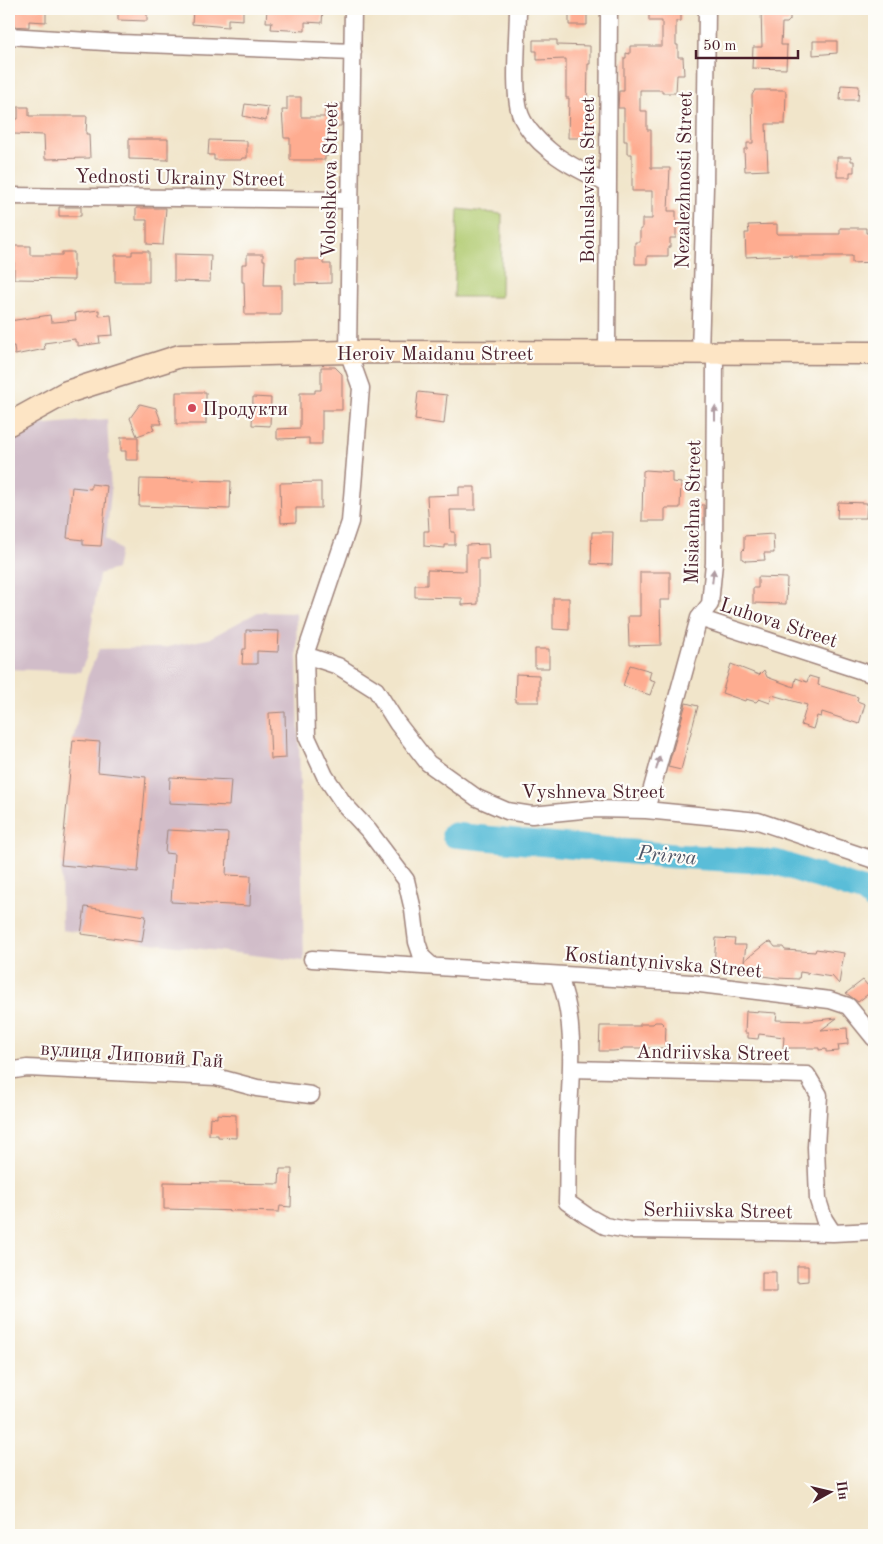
<svg xmlns="http://www.w3.org/2000/svg" width="883" height="1544" viewBox="0 0 883 1544" font-family="'Old Standard TT',serif">
<style>
.industrial{fill:#d1bdc9}
.green{fill:#b1cb71;stroke:#7e754e}
.lines{fill:none;stroke-linecap:round;stroke-linejoin:round}
.river{stroke:#5abdd8;stroke-width:25}
.building{fill:#feac90}
.street-casing{stroke:#9e827a;stroke-width:19}
.secondary-casing{stroke:#9e827a;stroke-width:25}
.street{stroke:#fff;stroke-width:16}
.secondary{stroke:#fde5c5;stroke-width:22}
.oneway{fill:#ae9aa0}
.poi-dot{fill:#d1495b;stroke:#fdfcf7;stroke-width:2}
.labels{text-anchor:middle;stroke-width:4.5;stroke-linejoin:round;paint-order:stroke}
.street-label{font-size:20px;fill:#4a1f2b;stroke:#fdfcf7}
.poi-label{font-size:20px;fill:#4a1f2b;stroke:#fdfcf7;text-anchor:start}
.water-label{font-size:21px;font-style:italic;fill:#505668;stroke:#fdfcf7}
</style>
<rect width="100%" height="100%" fill="#fdfcf7"/>
<filter id="ink" filterUnits="userSpaceOnUse"><feTurbulence type="fractalNoise" baseFrequency=".02" numOctaves="2"/><feDisplacementMap in="SourceGraphic" scale="10" xChannelSelector="R" yChannelSelector="G"/><feConvolveMatrix kernelMatrix="1 2 1 2 8 2 1 2 1" color-interpolation-filters="sRGB"/></filter>
<filter id="wash" filterUnits="userSpaceOnUse"><feTurbulence type="fractalNoise" baseFrequency=".0096" numOctaves="4" result="noise"/><feDisplacementMap in="SourceGraphic" scale="20" xChannelSelector="R" yChannelSelector="G"/><feGaussianBlur stdDeviation="1.12" result="paint"/><feColorMatrix in="noise" values="0 0 0 0 0 0 0 0 0 0 0 0 0 0 0 0 0 1.4 0 .05"/><feComposite in="paint" operator="in"/></filter>
<g filter="url(#wash)">
<rect width="100%" height="100%" fill="#f1e5ca"/>
<!-- industrial -->
<path class="industrial" d="M107 419 111 492 106 538 120 550 116 569 99 574 87 656 80 672 9 669V437L25 426Z
M258 612 296 613 304 961 142 942 62 930 61 865 73 740 87 678 99 649 162 648 208 639Z"/>
<!-- green -->
<path class="green" d="M458 209 502 214 501 297H454Z"/>
<g class="lines">
<!-- river -->
<path class="river" d="M454 835 673 856 775 862 864 891 874 899"/>
</g>
<g id="blocks">
<!-- building -->
<path class="building" d="M9 9H46V22L29 21V27L9 26Z
M118 9H147V21L118 20Z
M193 9H243V20L228 19V27L192 24Z
M267 9H323L322 23 305 22V31L271 29 272 22H266Z
M569 9H587V25H569Z
M649 9H681V21H676V45H678V57H683L684 75H677L676 93H662V90H640V111H647V130H651V168H670L668 211H676V238H670V247H668V256H647V264H635V242H640V229H642V219H652V191H632V154H627V141H624V108H618L619 91H624V58H626V53L630 54V46H662V21H649Z
M761 9H790V20L787 23H782L781 45H787L786 69 752 68 753 47H762Z
M533 40H557V45L590 46V64H588L587 111H589L590 138H568L569 98H566V59L537 60V51H533Z
M813 41H837V53L813 55Z
M841 85 859 86 858 100H840Z
M755 90H785L786 93 785 124H766L768 170 745 171 744 149H747V143H753L752 95Z
M287 97H301V117H325V104H342L341 126H328V156H325V160H290V138H284L282 110H287Z
M245 104 268 107 266 121 243 116Z
M18 107H29V116H87L86 134H89L90 158 45 159 44 135 13 134 14 119H18Z
M129 139H168V160L129 159Z
M209 140 247 141V158H242L241 160H214V155H208Z
M837 157H851V161H854V172H850V177H837Z
M59 207H81V216H59Z
M136 208H166L163 245 147 244V220H136Z
M777 224V234H840V228H866V233H874V262L852 263V256H825V257H792V255L746 257 745 233H749L748 225Z
M14 246H30V255H62V252H74V280L14 279Z
M132 251H149V282H115V255H132Z
M174 254 211 255 210 282 174 281Z
M247 254H263V260H265L264 285H281V315H245L244 282H242V264H247Z
M295 259H323V264H331V283L295 284Z
M99 310V316L111 315 113 335 99 336 100 343 78 346V342H75V339L59 341 44 343 45 349 15 355 14 346H9V321L50 315 51 322H55L76 320 75 313Z
M321 367H335L342 374V410H322V444H309V438L277 439V429L300 428V393H315V390H321Z
M176 392H206V424H176Z
M418 392 447 395 444 424 415 420Z
M253 397 271 398 270 426 252 425Z
M140 404 156 408 162 424H152L154 430 137 436 130 418Z
M121 437H138V460H126V451H121Z
M646 470 672 472V482L681 483 680 508H665V521H642L643 471Z
M140 479 231 481 230 509 139 506Z
M321 482V508H296V522L281 523 280 483Z
M91 484 107 486 101 546 83 545V540L67 538 72 487 91 489Z
M459 487H475V510H450L451 532H455V545H445V548L424 546V531H429L427 496 459 495Z
M838 502 867 503 866 518H837Z
M692 505H704V525H692Z
M592 532H613L612 565 591 564Z
M773 534 774 553H764L765 560 746 561 742 559V551L744 549V536Z
M488 544 489 559H478V604L462 605V598L415 597V585H427V570L466 571V545Z
M640 572H670V600H660L661 645 629 646 628 616H640Z
M758 577 787 578 786 604 753 603V588H758Z
M553 598H569V630L553 629Z
M246 630 279 631 278 652 257 651V664H242L243 649H246Z
M535 649H549V668H535Z
M731 664 759 675 764 670 767 677 794 687 796 678 807 682 809 676 819 679 818 685 858 697 857 701 865 704 859 724 822 712 821 717 817 716 813 729 801 725 807 705 772 695 770 703 759 699 756 702 746 699 745 701 722 693Z
M630 665 651 671 649 679 655 681 650 695 623 686Z
M516 674 539 675V702H515Z
M686 703 698 706 681 770 668 767Z
M285 712 286 758 271 759 269 713Z
M73 740 100 742 98 772 146 777 138 872 61 865Z
M170 777 231 780 229 806 169 803Z
M167 830 228 833 226 875 251 876 250 906 171 902 174 854 165 853Z
M85 907 146 916 142 942 81 934Z
M716 938 735 939 734 945H746L744 961 766 943 771 942 775 947H783L785 950 815 952 816 949 844 953 839 984 832 976V977L800 972 799 979 777 978 762 976 763 969 714 965Z
M863 980 872 991 858 1002 846 993Z
M746 1011 777 1013 776 1020 808 1021 837 1018 821 1030 847 1028 848 1044 838 1045 839 1051 826 1052V1049L819 1050V1048H783L784 1037 759 1034 758 1039 748 1038V1033H745Z
M655 1022H661L666 1027 665 1048H623V1050L613 1051H599L600 1026H640V1024H653Z
M217 1114 236 1115V1138L218 1137V1135H209L210 1117 217 1118Z
M280 1169H292L291 1207 280 1206 279 1212 164 1209V1182L279 1184Z
M797 1266H808V1281L797 1282Z
M762 1272H776V1292H762Z"/>
</g>
</g>
<g filter="url(#ink)">
<use href="#blocks" fill-opacity="0" stroke="#9e827a" stroke-width="1"/>
<g class="lines">
<!-- street casing -->
<g class="street-casing">
<path id="street" d="M353 9 348 352 361 388 350 522 305 655 307 737 325 776 344 804 369 831 406 880 413 910 417 942 422 957 432 966
M518 9C518 35 512 94 521 116 526 128 538 141 548 149 565 164 587 173 607 184
M9 36 120 43 353 52
M9 196 350 200
M607 352 609 9
M700 352 705 187 707 9
M699 618 874 675
M305 655 338 666 376 690 397 723 428 763 477 798 507 811 532 815 592 809 646 810 758 821 874 860
M646 810 699 618 710 604 714 563 715 353
M312 959 692 983 830 1000 848 1006 874 1038
M558 975C578 1022 570 1080 568 1130 567 1154 568 1178 567 1202L587 1216 605 1226 628 1230 833 1233 874 1231
M571 1069 807 1075 819 1095 816 1147 818 1200 824 1219 833 1233
M9 1071 27 1068 216 1077 257 1088 311 1095"/>
</g>
<!-- secondary casing -->
<g class="secondary-casing">
<path id="secondary" d="M9 424 67 392 180 356 348 352 874 353"/>
</g>
<!-- street -->
<use href="#street" class="street"/>
<!-- secondary -->
<use href="#secondary" class="secondary"/>
</g>
<!-- one-way arrows -->
<defs><path id="oneway-solid" d="M-6-.8H1V-3.2L6.5 0L1 3.2V.8H-6Z" transform="scale(1.25)"/></defs>
<g class="oneway">
<use href="#oneway-solid" transform="translate(715 413) rotate(-90)"/>
<use href="#oneway-solid" transform="translate(713 576) rotate(-84)"/>
<use href="#oneway-solid" transform="translate(658 763) rotate(-75)"/>
</g>
</g>
<!-- markers -->
<circle class="poi-dot" cx="192" cy="408" r="5"/>
<g class="labels">
<!-- street labels -->
<g class="street-label">
<text transform="translate(180 177) rotate(1)" y="7">Yednosti Ukrainy Street</text>
<text transform="translate(329 180) rotate(-89)" y="7">Voloshkova Street</text>
<text transform="translate(587 180) rotate(-90)" y="7">Bohuslavska Street</text>
<text transform="translate(683 180) rotate(-89)" y="7">Nezalezhnosti Street</text>
<text x="435" y="360">Heroiv Maidanu Street</text>
<text transform="translate(692 512) rotate(-89)" y="7">Misiachna Street</text>
<text transform="translate(779 622) rotate(18)" y="7">Luhova Street</text>
<text x="593" y="798">Vyshneva Street</text>
<text transform="translate(663 962) rotate(5)" y="7">Kostiantynivska Street</text>
<text transform="translate(713 1052) rotate(1)" y="7">Andriivska Street</text>
<text transform="translate(132 1054) rotate(4)" y="7">вулиця Липовий Гай</text>
<text transform="translate(718 1210) rotate(1)" y="7">Serhiivska Street</text>
</g>
<!-- poi labels -->
<g class="poi-label">
<text x="202" y="415">Продукти</text>
</g>
<!-- water labels -->
<g class="water-label">
<text transform="translate(667 855) rotate(5)" y="7">Prirva</text>
</g>
</g>
<!-- margin -->
<rect width="883" height="1544" fill="none" stroke="#fdfcf7" stroke-width="30"/>
<!-- north arrow -->
<g transform="translate(830 1492) rotate(82)" stroke="#fdfcf7" stroke-width="4" paint-order="stroke">
<path d="M0-4L9 19L0 12L-9 19Z" fill="#4a1f2b"/>
<text y="-8" font-size="14" font-weight="bold" text-anchor="middle" fill="#4a1f2b">Пн</text>
</g>
<!-- scale -->
<path d="M696 50v8h102v-8" fill="none" stroke="#4a1f2b" stroke-width="2.5"/>
<text x="703" y="50" font-size="15" fill="#4a1f2b" stroke="#fdfcf7" stroke-width="4" paint-order="stroke">50 m</text>
</svg>
